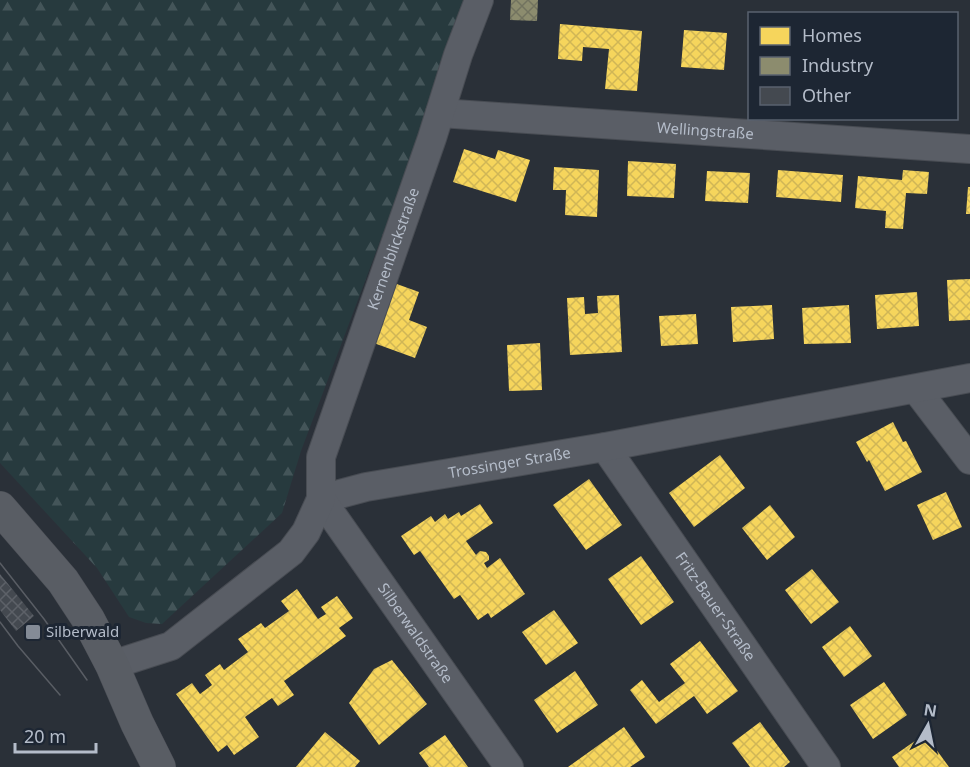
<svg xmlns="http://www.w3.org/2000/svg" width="970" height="767" viewBox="0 0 970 767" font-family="'Noto Sans',sans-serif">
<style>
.forest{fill:url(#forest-firs)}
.homes{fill:url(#homes-cross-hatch)}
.industry{fill:url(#industry-cross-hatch)}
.building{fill:url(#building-cross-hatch)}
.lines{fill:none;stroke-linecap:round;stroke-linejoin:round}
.minor-casing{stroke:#484c53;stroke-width:30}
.secondary-casing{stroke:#484c53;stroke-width:34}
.minor{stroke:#5a5e66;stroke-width:28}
.secondary{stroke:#595d64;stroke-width:33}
.tram{stroke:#595d64;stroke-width:1.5}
.poi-dot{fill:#848b96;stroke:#1d2633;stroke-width:2}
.labels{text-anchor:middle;stroke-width:6;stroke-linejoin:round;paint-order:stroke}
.street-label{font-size:15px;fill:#b4bcc9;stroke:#1d2633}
.poi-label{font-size:15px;fill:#b4bcc9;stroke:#1d2633;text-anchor:start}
</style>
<defs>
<pattern id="forest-firs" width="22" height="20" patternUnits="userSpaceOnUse" patternTransform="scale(1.5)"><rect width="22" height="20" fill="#273a3e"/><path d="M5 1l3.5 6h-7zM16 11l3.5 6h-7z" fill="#445559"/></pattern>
<pattern id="homes-cross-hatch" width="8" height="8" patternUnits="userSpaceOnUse" patternTransform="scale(1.5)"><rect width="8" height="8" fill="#f6d55c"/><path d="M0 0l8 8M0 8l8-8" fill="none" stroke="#d0b656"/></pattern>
<pattern id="industry-cross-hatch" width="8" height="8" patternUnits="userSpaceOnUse" patternTransform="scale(1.5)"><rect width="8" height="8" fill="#8c8c6e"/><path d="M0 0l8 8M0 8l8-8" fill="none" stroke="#72735f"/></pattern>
<pattern id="building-cross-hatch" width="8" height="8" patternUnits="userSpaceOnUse" patternTransform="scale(1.5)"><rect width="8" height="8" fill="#444950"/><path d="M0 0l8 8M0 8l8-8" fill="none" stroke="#5d6168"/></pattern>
</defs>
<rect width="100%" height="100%" fill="#2a3038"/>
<!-- forest -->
<path class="forest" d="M0 0H471L301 451 282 513 162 624 146 623 129 617 97 568 0 463Z"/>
<!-- homes -->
<path class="homes" d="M560 24 642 31 637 91 605 89 609 49 583 47 582 61 558 59Z
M684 30 727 33 724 70 681 67Z
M464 149 495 159 498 150 530 160 516 202 453 182Z
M628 161 676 164 674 198 627 196Z
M554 167 599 170 597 217 565 215 566 190H553Z
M778 170 843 175 841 202 776 197Z
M903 170 929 172 927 194 906 193 903 229 885 228 886 211 855 208 858 176 902 180Z
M707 171 750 173 748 203 705 201Z
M968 187H970V214H966Z
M970 279V320L949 321 947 280Z
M394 283 419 292 409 320 427 327 415 358 371 342Z
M917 292 919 326 877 329 875 295Z
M619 295 622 352 570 355 567 298 584 297 585 314 598 313 597 296Z
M772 305 774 339 733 342 731 307Z
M849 305 851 343 804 344 802 308Z
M696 314 698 344 661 346 659 316Z
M540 343 542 390 509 391 507 345Z
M893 422 903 442 906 441 922 472 885 491 869 460 867 462 856 442Z
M720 455 745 488 694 527 669 493Z
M589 479 622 525 586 550 553 505Z
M946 492 962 527 933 540 917 505Z
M480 504 493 523 466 541 476 555 480 551 486 552 489 556V560L484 563 487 568 500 558 525 594 491 618 488 613 478 620 460 595 454 599 420 551 414 555 401 536 431 516 435 522 445 514 448 519 459 512 461 516Z
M770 505 795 537 767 560 742 528Z
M641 556 674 602 641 625 608 579Z
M812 569 839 602 811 624 785 590Z
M297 589 318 619 326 614 321 607 337 596 353 618 339 628 346 636 284 681 294 695 278 706 272 698 245 717 259 737 234 755 227 745 218 752 176 694 192 683 200 694 212 685 205 675 220 664 224 670 248 652 238 639 261 623 265 628 289 611 281 601Z
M554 610 578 643 546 665 522 632Z
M850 626 872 656 844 677 822 647Z
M700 641 738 691 707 714 694 696 656 724 630 690 642 680 659 702 685 683 670 664Z
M392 660 427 704 379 745 349 703 374 669Z
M575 671 598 705 557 733 534 700Z
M884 682 907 715 873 739 850 705Z
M760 722 790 762 784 767H750L732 743Z
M624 727 645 757 630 767H568Z
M325 732 360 761 355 767H296Z
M925 734 949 767H899L892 757Z
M445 735 458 753 468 767H429L419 753Z"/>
<!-- industry -->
<path class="industry" d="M511 0H538L537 21 510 20Z"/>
<!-- building -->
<path class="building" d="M0 574 34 616 16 631 0 610Z"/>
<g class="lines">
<!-- minor casing -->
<g class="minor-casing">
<g id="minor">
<path id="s1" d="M440 113 970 149"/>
<path d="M916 389 970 460"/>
<path id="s2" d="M605 447 826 767"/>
<path id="s3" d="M321 499 366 487 605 447 970 378"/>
<path id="s4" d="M321 499 509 767"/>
<path id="s5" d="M112 665 171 646 291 552 306 532 321 499V457L432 138 458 55 479 0"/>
</g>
</g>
<!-- secondary casing -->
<g class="secondary-casing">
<path id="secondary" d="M0 508 63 581 88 619 112 665 137 723 159 767"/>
</g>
<!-- minor -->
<use href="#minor" class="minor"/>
<!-- secondary -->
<use href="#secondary" class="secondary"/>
<!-- tram -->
<path class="tram" d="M0 563 44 619 87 680
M0 622 18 646 60 695"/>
</g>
<!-- markers -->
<rect class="poi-dot" x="25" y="624" width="16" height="16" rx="3"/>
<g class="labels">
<!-- street labels -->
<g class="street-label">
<text dy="5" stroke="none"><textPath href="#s1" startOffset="266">Wellingstraße</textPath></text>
<text dy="5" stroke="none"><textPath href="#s5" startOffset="538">Kernenblickstraße</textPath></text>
<text dy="5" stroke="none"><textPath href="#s3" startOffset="192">Trossinger Straße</textPath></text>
<text dy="5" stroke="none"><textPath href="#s2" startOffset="194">Fritz-Bauer-Straße</textPath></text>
<text dy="5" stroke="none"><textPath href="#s4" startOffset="164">Silberwaldstraße</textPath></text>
</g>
<!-- poi labels -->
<g class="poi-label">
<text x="46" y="637">Silberwald</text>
</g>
</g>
<!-- legend -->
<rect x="748" y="12" width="210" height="108" fill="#1d2633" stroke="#59626f" stroke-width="1.5"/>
<rect x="760" y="27" width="30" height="18" fill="#f6d55c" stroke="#59626f" stroke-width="1.5"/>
<text x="802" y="42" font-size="18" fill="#b4bcc9">Homes</text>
<rect x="760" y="57" width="30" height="18" fill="#8c8c6e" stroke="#59626f" stroke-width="1.5"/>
<text x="802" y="72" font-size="18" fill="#b4bcc9">Industry</text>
<rect x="760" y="87" width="30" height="18" fill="#444950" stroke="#59626f" stroke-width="1.5"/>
<text x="802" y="102" font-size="18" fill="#b4bcc9">Other</text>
<!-- north arrow -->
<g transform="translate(928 725) rotate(9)" stroke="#1d2633" stroke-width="4.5" paint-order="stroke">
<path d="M0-4.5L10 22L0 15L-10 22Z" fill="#b4bcc9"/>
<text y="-9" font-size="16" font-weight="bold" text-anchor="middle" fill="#b4bcc9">N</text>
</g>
<!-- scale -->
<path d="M15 743v9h81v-9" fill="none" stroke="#b4bcc9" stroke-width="3"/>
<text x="24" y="743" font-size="18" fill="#b4bcc9" stroke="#1d2633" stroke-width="4.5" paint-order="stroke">20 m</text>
</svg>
